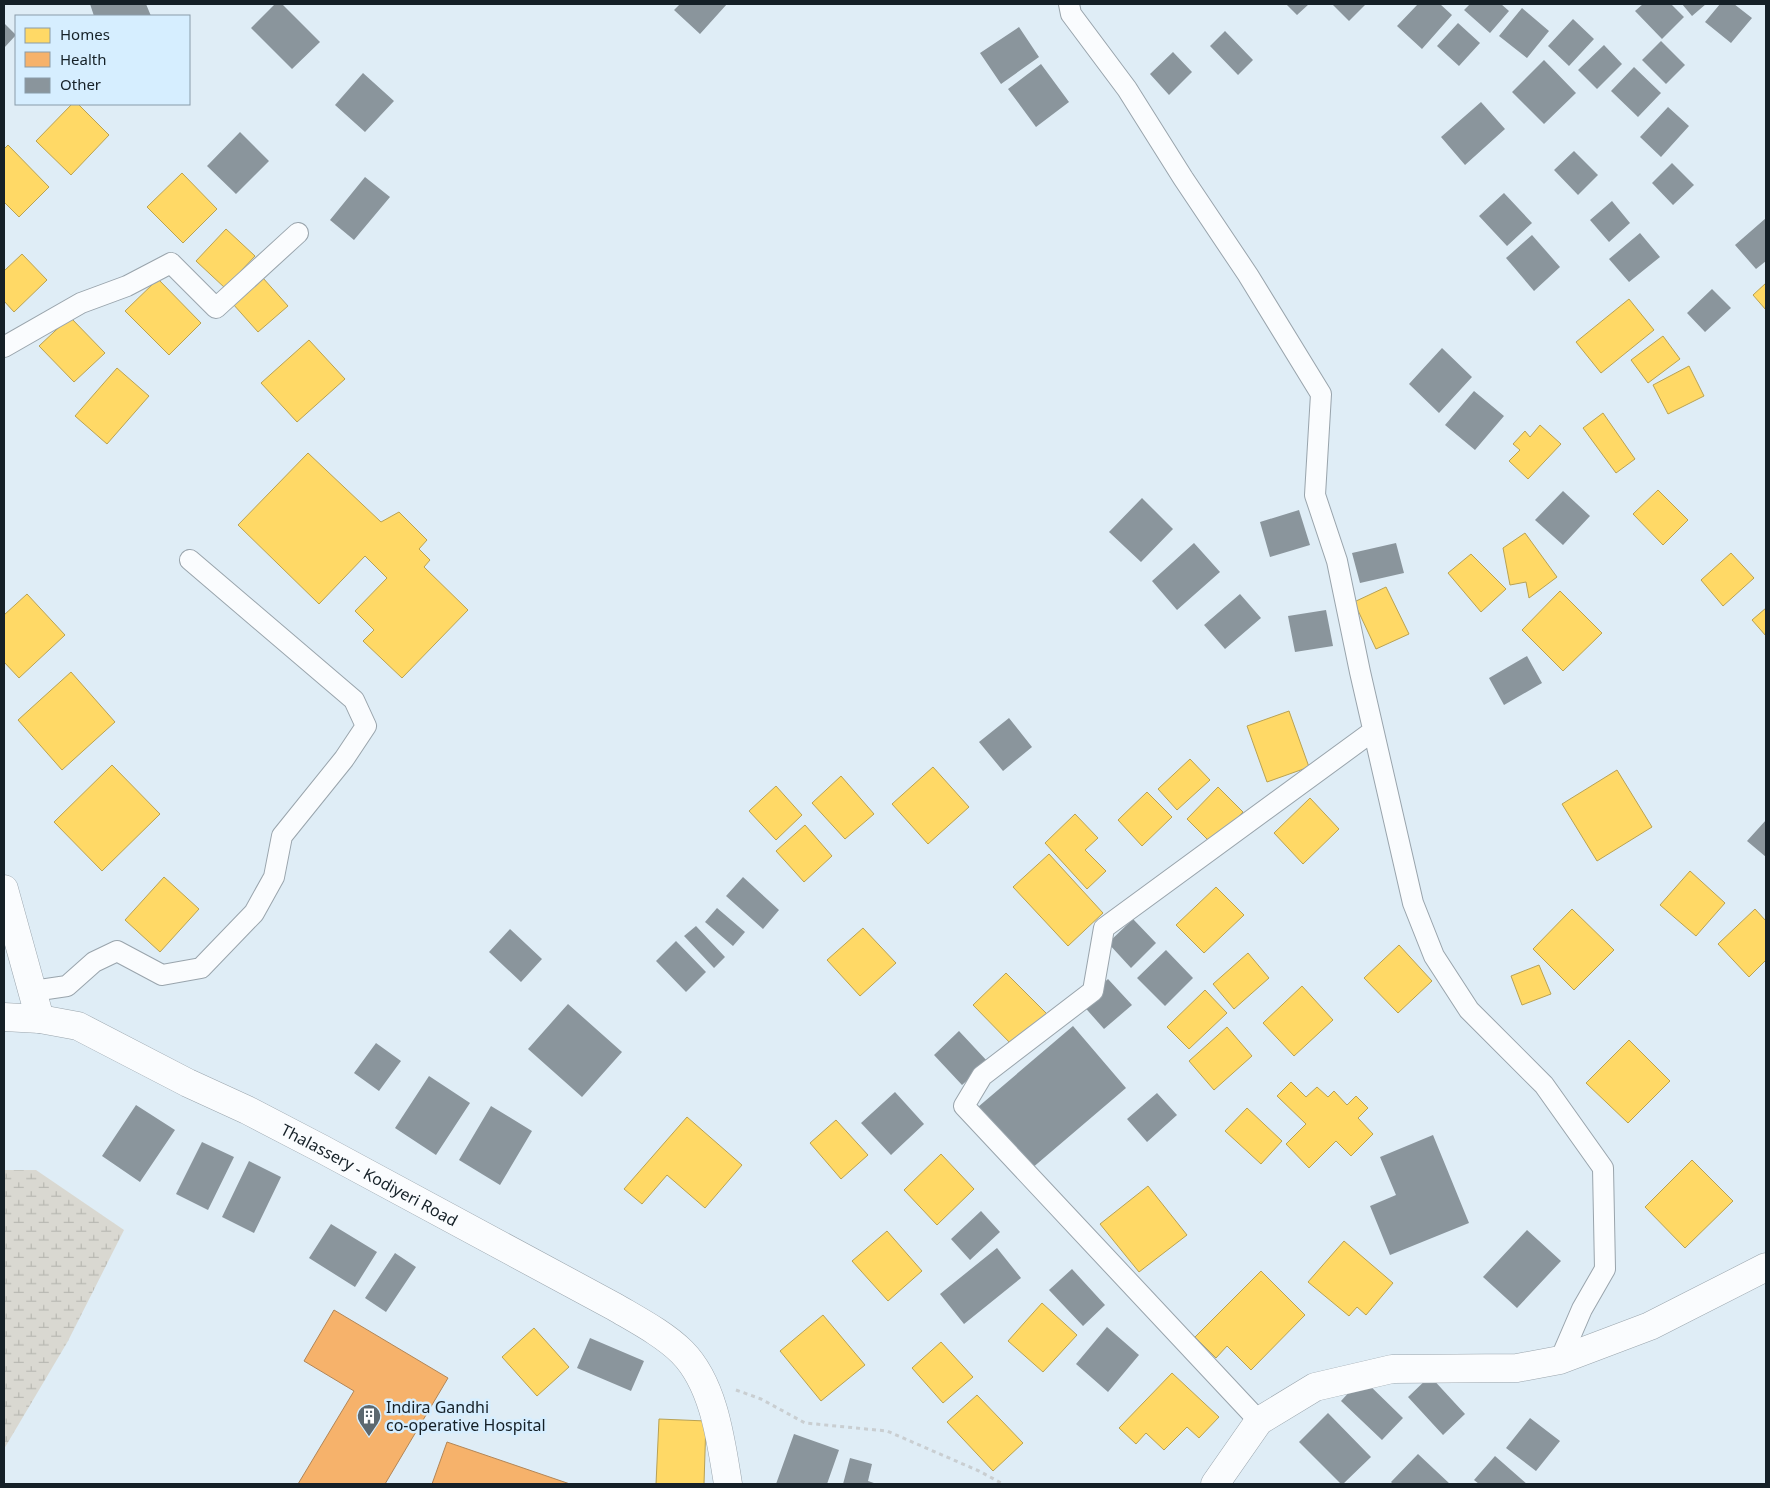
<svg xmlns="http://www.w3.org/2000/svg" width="1770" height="1488" viewBox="0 0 1770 1488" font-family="'Noto Sans',sans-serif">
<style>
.wetland{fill:url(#wetland-marsh)}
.homes{fill:#ffd966;stroke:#b9a253}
.health{fill:#f6b26b;stroke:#b28657}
.building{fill:#8a959c}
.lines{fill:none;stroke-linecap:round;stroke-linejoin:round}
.street-casing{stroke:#99a4ac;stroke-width:22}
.secondary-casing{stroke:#99a4ac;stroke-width:29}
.path{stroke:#c9ced1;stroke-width:3;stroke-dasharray:4 4;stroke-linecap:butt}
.street{stroke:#fafcfe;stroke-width:20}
.secondary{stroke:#fafcfe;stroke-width:28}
.labels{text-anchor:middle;stroke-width:5;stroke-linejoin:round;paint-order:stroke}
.street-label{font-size:16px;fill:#152027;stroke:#d6eeff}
.poi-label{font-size:16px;fill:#152027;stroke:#d6eeff;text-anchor:start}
</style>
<defs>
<pattern id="wetland-marsh" width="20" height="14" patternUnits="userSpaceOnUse" patternTransform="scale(1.25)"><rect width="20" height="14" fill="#d9d8d1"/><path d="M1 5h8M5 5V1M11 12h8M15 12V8" fill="none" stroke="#b9b9b3"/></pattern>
</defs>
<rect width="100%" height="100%" fill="#dfedf6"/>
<!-- wetland -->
<path class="wetland" d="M4 1170H36L124 1230 68 1341 4 1449Z"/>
<!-- homes -->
<path class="homes" d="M72 104H78L109 135 71 175 36 141Z
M8 145 49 187 19 217 4 202V149Z
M182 173 217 209 183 243 147 207Z
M226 229 255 256 225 288 196 261Z
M22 254 47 280 14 312 4 301V271Z
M263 278 288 306 258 332 233 304Z
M158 279 201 323 169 355 125 311Z
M1766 283V310L1753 295Z
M1629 299 1654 330 1601 373 1576 342Z
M70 317 105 353 74 382 39 346Z
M1663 336 1680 359 1648 383 1631 360Z
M309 340 345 379 297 422 261 383Z
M1689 366 1704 396 1668 414 1653 385Z
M117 368 149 396 107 444 75 416Z
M1603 413 1635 459 1616 473 1583 428Z
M1540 425 1561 444 1528 479 1509 461 1520 450 1513 444 1525 431 1530 437Z
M308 453 381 522 399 512 427 540 419 549 430 560 424 567 468 610 402 678 363 641 374 630 355 611 387 578 365 556 319 604 238 525Z
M1658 490 1688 520 1663 545 1633 514Z
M1525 533 1557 577 1529 598 1526 582 1510 585 1503 548Z
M1731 553 1754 578 1723 606 1701 580Z
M1471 554 1506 589 1481 612 1448 573Z
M1386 587 1409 634 1376 649 1354 602Z
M1560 591 1602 633 1563 671 1522 630Z
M27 594 65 635 19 678 4 662V615Z
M1766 608V636L1752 620Z
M71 672 115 722 62 770 18 720Z
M1289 711 1309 767 1267 782 1247 726Z
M1190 759 1210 780 1177 810 1158 789Z
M112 765 160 814 102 871 54 822Z
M933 767 969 807 928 844 892 804Z
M1617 770 1652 827 1597 861 1562 804Z
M841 776 874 814 845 839 812 803Z
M776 786 802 815 776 840 749 811Z
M1218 787 1243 812 1212 844 1187 819Z
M1147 792 1172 817 1142 846 1118 820Z
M1310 798 1339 829 1303 864 1274 833Z
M1075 814 1098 838 1085 850 1106 871 1087 889 1045 843Z
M805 825 832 856 804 882 776 851Z
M1049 854 1103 913 1068 946 1013 887Z
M1690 871 1725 903 1696 936 1660 905Z
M164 877 199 909 160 952 125 920Z
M1216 887 1244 915 1204 953 1176 925Z
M1572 909 1614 950 1574 990 1533 949Z
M1755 909 1766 921V960L1749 977 1718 944Z
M863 928 896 963 860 996 827 960Z
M1399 945 1432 981 1398 1013 1364 978Z
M1248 953 1269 978 1234 1009 1213 984Z
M1539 965 1551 994 1522 1005 1511 976Z
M1006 973 1047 1014 1014 1047 973 1005Z
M1302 986 1333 1020 1294 1056 1263 1023Z
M1205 990 1227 1013 1189 1049 1167 1027Z
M1227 1027 1252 1056 1214 1090 1189 1061Z
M1629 1040 1670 1081 1628 1123 1586 1083Z
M1291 1082 1306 1097 1317 1087 1328 1097 1334 1091 1347 1105 1356 1096 1368 1108 1358 1118 1373 1134 1351 1156 1336 1141 1309 1168 1286 1144 1306 1124 1277 1096Z
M1247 1108 1282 1141 1261 1164 1225 1131Z
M687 1117 742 1165 705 1208 667 1175 642 1204 624 1189Z
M836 1120 868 1155 841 1179 810 1143Z
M941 1154 974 1189 937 1225 904 1190Z
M1692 1160 1733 1201 1685 1248 1645 1207Z
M1148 1186 1187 1235 1139 1272 1100 1224Z
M887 1231 922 1271 888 1301 852 1261Z
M1344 1241 1393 1283 1366 1315 1357 1307 1349 1316 1308 1282Z
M1261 1271 1305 1315 1251 1370 1227 1346 1216 1358 1195 1337Z
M1042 1303 1077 1335 1043 1372 1008 1341Z
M823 1315 865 1365 821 1401 780 1351Z
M534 1328 569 1367 537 1396 502 1357Z
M941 1342 973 1377 943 1403 912 1368Z
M1172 1373 1219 1417 1199 1438 1187 1427 1164 1450 1146 1433 1136 1444 1119 1428Z
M977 1395 1023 1443 993 1471 947 1422Z
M659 1419 706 1421 704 1484H656Z"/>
<!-- health -->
<path class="health" d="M334 1310 448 1378 385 1484H298L354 1391 304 1361Z
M447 1442 570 1484H432Z"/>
<!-- building -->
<path class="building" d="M90 4H146L151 16H94Z
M275 4H282L320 42 292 69 251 28Z
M680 4H727L700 34 674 10Z
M1286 4H1309L1297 15Z
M1332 4H1363L1365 5 1349 21Z
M1418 4H1440L1452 15 1422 49 1397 26Z
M1470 4H1501L1509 11 1490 33 1464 10Z
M1643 4H1671L1684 17 1662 39 1635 11Z
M1682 4H1706L1692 16Z
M1720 4H1734L1752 18 1731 43 1705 22Z
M1522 8 1549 31 1527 58 1499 36Z
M1573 19 1594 39 1569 66 1548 46Z
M4 23 16 35 4 48Z
M1458 23 1480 43 1459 66 1437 46Z
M1019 27 1039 57 1001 84 980 53Z
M1225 31 1253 60 1238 75 1210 46Z
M1661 41 1685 65 1666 84 1642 60Z
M1604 45 1622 64 1597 89 1578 70Z
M1173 52 1192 72 1169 95 1150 74Z
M1544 60 1576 93 1544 124 1512 92Z
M1041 64 1069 102 1036 127 1008 89Z
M1634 67 1661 93 1638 117 1611 91Z
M363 73 394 101 365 132 335 105Z
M1481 102 1505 129 1465 165 1441 137Z
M1668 107 1689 126 1661 157 1640 137Z
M240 132 269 161 236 194 207 166Z
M1574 151 1598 175 1578 195 1554 170Z
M1672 163 1694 185 1673 205 1652 183Z
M365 177 390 197 354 240 330 220Z
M1504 193 1532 223 1507 246 1479 216Z
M1612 201 1630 223 1609 242 1590 220Z
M1766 218V261L1756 269 1735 245Z
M1640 233 1660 257 1629 282 1609 259Z
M1532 235 1560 267 1534 291 1506 258Z
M1712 289 1731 308 1705 332 1687 313Z
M1442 348 1472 377 1439 413 1409 384Z
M1474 391 1504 416 1475 450 1445 425Z
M1563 491 1590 516 1563 545 1535 520Z
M1142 498 1173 529 1141 562 1109 532Z
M1299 510 1310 545 1270 557 1260 522Z
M1194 543 1220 572 1177 610 1152 581Z
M1396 543 1404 573 1360 583 1352 553Z
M1240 594 1261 618 1225 649 1204 625Z
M1326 610 1333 646 1295 652 1288 616Z
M1527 656 1542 683 1504 705 1489 678Z
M1009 718 1032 747 1003 771 979 742Z
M1766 820V857L1747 841Z
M743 877 779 910 763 929 726 896Z
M717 908 745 932 733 946 705 922Z
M1133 919 1156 943 1131 968 1108 943Z
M696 926 725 957 714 968 684 936Z
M510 929 542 959 521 982 489 952Z
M676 941 706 972 686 992 656 961Z
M1166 950 1193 978 1165 1006 1137 978Z
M1108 979 1132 1005 1104 1029 1081 1003Z
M568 1004 622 1052 582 1097 528 1049Z
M1073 1026 1126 1088 1031 1169 978 1107Z
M959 1031 988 1062 962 1085 934 1055Z
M376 1043 401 1061 379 1091 354 1073Z
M429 1076 470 1103 436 1155 395 1128Z
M895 1092 924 1124 891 1155 861 1123Z
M1157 1093 1177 1115 1147 1142 1127 1119Z
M136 1105 175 1130 140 1182 102 1156Z
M491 1106 532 1131 500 1185 459 1160Z
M1433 1135 1469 1223 1390 1255 1370 1206 1396 1195 1380 1157Z
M202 1142 234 1157 208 1210 176 1194Z
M249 1161 281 1177 254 1233 222 1217Z
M981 1211 1000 1232 970 1260 951 1239Z
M331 1224 377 1252 355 1287 309 1258Z
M1527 1230 1561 1261 1517 1308 1483 1277Z
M997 1248 1021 1278 964 1324 940 1294Z
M395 1253 416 1267 386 1312 365 1298Z
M1072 1269 1105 1305 1083 1326 1049 1290Z
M1107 1327 1139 1355 1108 1392 1076 1364Z
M590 1338 644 1361 631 1391 577 1368Z
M1430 1376 1465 1414 1443 1435 1408 1397Z
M1362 1378 1403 1418 1382 1440 1341 1401Z
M1328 1413 1371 1457 1343 1484H1341L1299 1442Z
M1530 1418 1560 1441 1536 1471 1506 1448Z
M794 1434 839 1450 827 1484H776Z
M1418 1454 1450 1484H1393L1391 1482Z
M1495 1456 1527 1484H1479L1474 1480Z
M850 1458 872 1464 868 1481 877 1484H843Z"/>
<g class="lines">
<!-- street casing -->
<g class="street-casing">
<path id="street" d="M1069 4 1071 14 1127 89 1183 178 1248 275 1321 394 1315 495 1337 561 1360 672 1413 903 1434 956 1469 1010 1544 1085 1603 1168 1605 1269 1582 1309 1560 1360
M4 347 81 303 127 286 171 263 216 308 298 233
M33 991 67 986 94 962 117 951 162 975 201 968 254 913 274 877 282 836 344 759 366 726 354 700 190 560
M1259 1421 964 1106 982 1076 1093 991 1104 928 1373 731"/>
</g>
<!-- secondary casing -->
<g class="secondary-casing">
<g id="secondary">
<path d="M4 889 40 1019"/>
<path id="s1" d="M4 1017 40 1019 78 1026 188 1083 247 1110 322 1149 615 1307C637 1320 664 1334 682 1352 714 1384 721 1441 728 1484"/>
<path d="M1215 1484 1259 1421 1315 1387 1392 1369 1517 1368 1560 1360 1650 1326 1766 1267"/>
</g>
</g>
<!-- path -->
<path class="path" d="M736 1390 761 1399 805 1423 887 1431 979 1471 1003 1484"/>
<!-- street -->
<use href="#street" class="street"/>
<!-- secondary -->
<use href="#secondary" class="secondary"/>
</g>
<!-- icons -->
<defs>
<g id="building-pin" transform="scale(1.25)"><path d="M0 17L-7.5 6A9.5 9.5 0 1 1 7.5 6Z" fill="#5c686f" stroke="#d6eeff"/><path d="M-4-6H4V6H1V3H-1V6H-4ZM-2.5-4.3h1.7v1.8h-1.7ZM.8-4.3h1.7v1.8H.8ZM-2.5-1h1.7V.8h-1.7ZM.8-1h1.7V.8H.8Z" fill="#fff"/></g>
</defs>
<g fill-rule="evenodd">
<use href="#building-pin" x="369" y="1416"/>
</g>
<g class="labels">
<!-- street labels -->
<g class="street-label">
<text dy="6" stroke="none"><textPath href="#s1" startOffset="402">Thalassery - Kodiyeri Road</textPath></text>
</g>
<!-- poi labels -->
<g class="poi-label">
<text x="386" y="1413">Indira Gandhi<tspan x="386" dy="18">co-operative Hospital</tspan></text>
</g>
</g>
<!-- border -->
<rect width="1770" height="1488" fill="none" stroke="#152027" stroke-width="10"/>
<!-- legend -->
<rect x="15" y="15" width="175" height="90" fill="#d6eeff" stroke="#899ca9"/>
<rect x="25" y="28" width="25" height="15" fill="#ffd966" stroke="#899ca9"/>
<text x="60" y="40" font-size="15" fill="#152027">Homes</text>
<rect x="25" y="52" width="25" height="15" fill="#f6b26b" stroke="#899ca9"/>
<text x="60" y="65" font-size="15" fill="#152027">Health</text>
<rect x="25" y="78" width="25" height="15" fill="#8a959c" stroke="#899ca9"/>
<text x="60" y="90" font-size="15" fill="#152027">Other</text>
</svg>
